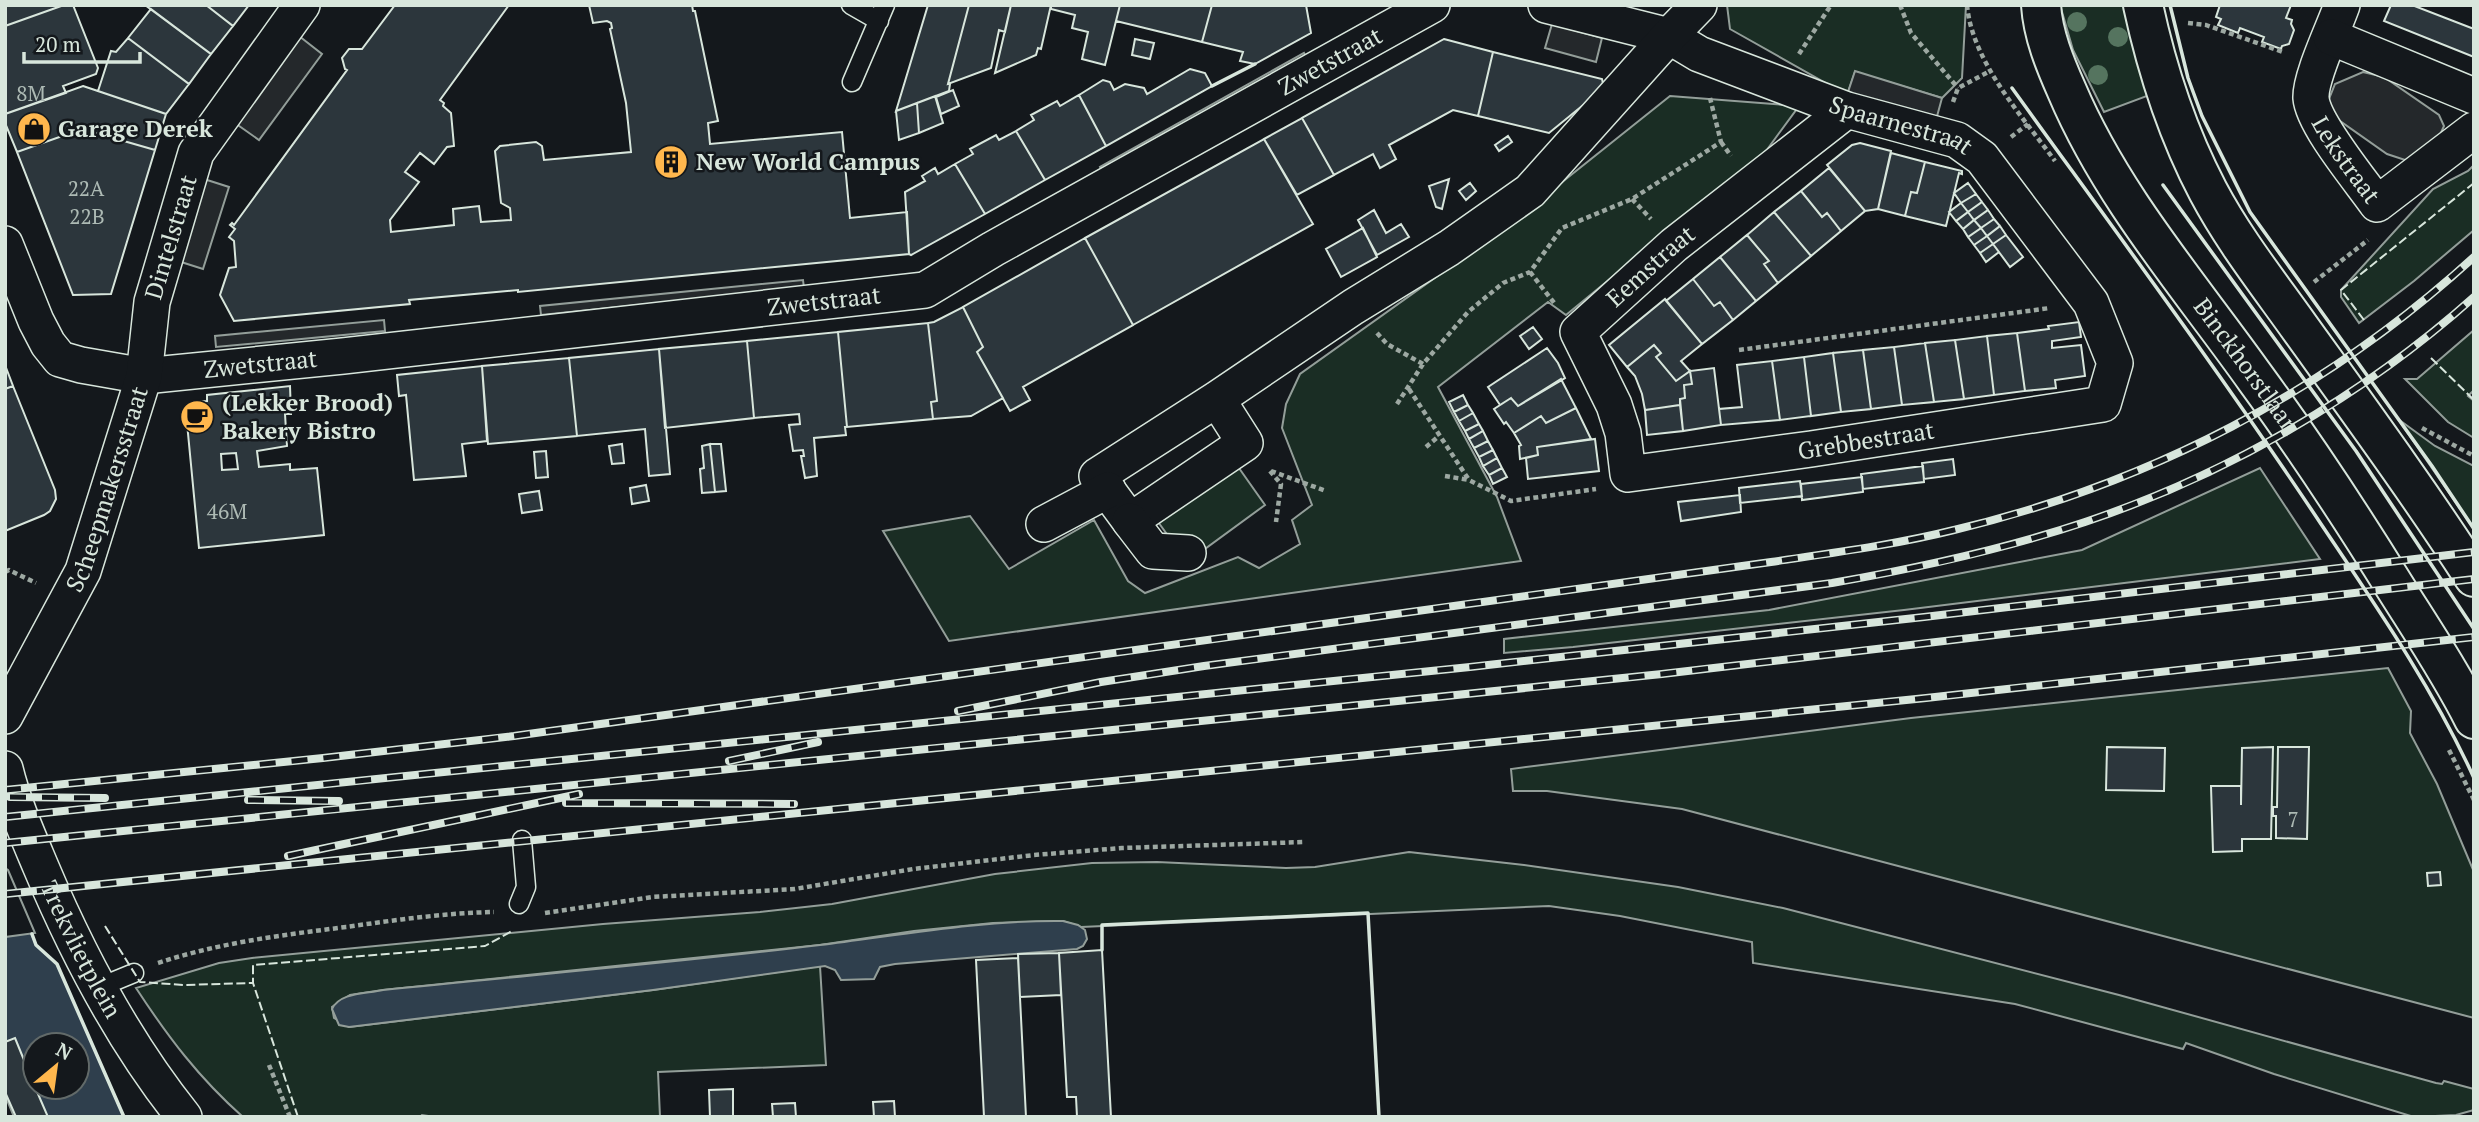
<svg xmlns="http://www.w3.org/2000/svg" width="2479" height="1122" viewBox="0 0 2479 1122" font-family="'PT Serif',serif">
<style>
.green{fill:#1a2d24;stroke:#939e99;stroke-width:2}
.parking{fill:#24282b;stroke:#939e99;stroke-width:2}
.water{fill:#2f3f4d;stroke:#939e99;stroke-width:2;fill-rule:evenodd}
.pier{fill:#14181c;stroke:#939e99;stroke-width:2}
.building{fill:#2c363c;stroke:#d8e6dc;stroke-width:2;fill-rule:evenodd}
.lines{fill:none;stroke-linecap:round;stroke-linejoin:round}
.service-casing{stroke:#d8e6dc;stroke-width:21}
.minor-casing{stroke:#d8e6dc;stroke-width:38}
.primary-casing{stroke:#d8e6dc;stroke-width:42}
.path{stroke:#9da8a2;stroke-width:4.5;stroke-dasharray:5 3.5;stroke-linecap:butt}
.service{stroke:#14181c;stroke-width:18}
.minor{stroke:#14181c;stroke-width:35}
.primary{stroke:#14181c;stroke-width:38}
.rail-casing{stroke:#d8e6dc;stroke-width:8}
.rail{stroke:#14181c;stroke-width:5;stroke-dasharray:16;stroke-linecap:butt}
.fence{stroke:#d8e6dc;stroke-width:2;stroke-dasharray:9 3.5;stroke-linecap:butt}
.wall{stroke:#d8e6dc;stroke-width:3.5}
.tree{fill:#55745f}
.labels{text-anchor:middle;stroke-width:5;stroke-linejoin:round;paint-order:stroke}
.number-label{font-size:21px;fill:#adbab4}
.street-label{font-size:24px;fill:#d8e6dc;stroke:#14181c}
.poi-label{font-size:24px;font-weight:bold;fill:#d8e6dc;stroke:#14181c;text-anchor:start}
</style>
<rect width="100%" height="100%" fill="#14181c"/>
<!-- green -->
<path class="green" d="M1727 5H1966L1962 78 1942 98 1855 72 1847 95 1730 29Z
M2060 5H2123L2147 96 2104 112 2073 50Z
M1670 96 1799 106 1766 151 1566 315 1548 302 1438 387 1497 497 1521 561 949 641 883 531 970 516 1009 569 1094 520 1128 581 1145 593 1238 557 1259 568 1300 544 1292 520 1312 505 1282 428 1286 404 1300 374 1502 230Z
M2474 165V230L2414 281 2359 323 2341 297V290L2433 189 2468 171Z
M2474 330V390L2468 396 2474 401V438L2448 422 2405 379H2417Z
M2398 419 2435 446 2474 466V529Z
M1234 461 1265 505 1187 562 1156 519Z
M2260 468 2320 559 1904 610 1573 647 1504 653V639L1769 610 2082 550Z
M2388 668 2411 711 2410 733 2437 784 2474 872V1018L1682 809 1547 791H1513L1511 769 1911 718Z
M1409 852 1524 865 1678 887 1783 908 2119 995 2436 1083 2442 1084 2444 1081 2474 1089V1110L2456 1115 2414 1117 2274 1074 2186 1043 2183 1049 2015 1004 1753 963 1752 942 1620 916 1549 906 1081 927 1063 921 993 923 914 931 820 945 383 990 350 995 332 1007 334 1018 349 1027 653 990 820 966 826 1065 658 1072 660 1117H435L422 1115 420 1117H243C199 1078 168 1037 136 988L219 963 252 958 603 924 760 912 832 904 995 874 1092 863 1157 862 1286 868 1315 867Z"/>
<!-- parking -->
<path class="parking" d="M1552 24 1602 38 1596 62 1545 48Z
M299 36 322 54 259 140 235 123Z
M1304 53 1309 63 1105 177 1100 167Z
M1855 71 1942 98 1936 120 1847 95Z
M2363 72 2384 77 2439 115 2444 126 2435 146 2408 161 2387 154 2333 116 2327 104 2335 84Z
M204 179 229 187 203 269 178 261Z
M803 280 804 288 541 315 540 306Z
M384 320 385 331 216 347 215 336Z"/>
<!-- water -->
<path class="water" d="M5 872 36 945 57 964 124 1117H14L5 1095ZM35 1045H77V1087H35Z
M1063 921 1078 925 1085 930 1087 939 1083 946 1077 949 895 964 880 967 874 979 841 980 835 970 825 966 653 990 349 1027 339 1025 332 1009C340 992 366 994 383 990 528 975 675 963 820 945 901 935 981 920 1063 921Z"/>
<!-- pier -->
<path class="pier" d="M5 868 8 870 35 933 5 937Z"/>
<!-- building -->
<path class="building" d="M5 5H64L5 26Z
M64 5H73L98 68 96 74 63 86 66 93 5 114V26Z
M145 5H206L233 26 211 54Z
M206 5H249L233 26Z
M395 5H509L440 100 444 103 443 106 451 113 454 146 447 147 434 164 420 153 405 172 419 182 390 220 391 232 454 225 453 209 479 206 481 222 511 220 510 208 501 203 495 151 500 146 536 142 542 146 544 160 631 152 626 103 610 29 612 28 611 23 607 21 593 23 589 5H692L693 11H695L718 121 708 123 710 144 842 132 850 218 907 212 909 254 518 292V290L409 300 410 304 234 321 220 295 229 268 236 267 234 241 229 237 235 229 230 225 232 223 234 225 347 70 345 69 342 58 349 49H362Z
M928 5H969L948 84H950L949 91 896 111Z
M969 5H1011L1005 32 999 30 991 68 948 84Z
M1011 5H1051L1041 49 1038 48 1036 55 995 73Z
M1051 5H1120L1105 65 1082 59 1088 32 1072 28 1075 15 1051 9Z
M1120 5H1212L1202 42 1116 21Z
M1212 5H1306L1311 33 1255 64 1240 61 1243 52 1202 42Z
M2220 5H2291L2286 18 2292 20 2291 24 2294 30 2289 44 2282 46 2281 49 2262 42 2264 37 2240 28 2238 33 2218 25 2221 19 2216 17Z
M2391 5H2412L2474 29V57L2384 21Z
M151 9 211 54 189 84 128 38Z
M128 38 189 84 166 114 98 91 111 51 116 52Z
M1135 39 1154 43 1150 59 1132 55Z
M1444 39 1493 52 1478 116 1453 110 1389 145 1396 159 1380 168 1373 154 1334 175 1302 118Z
M1493 52 1602 79 1604 88 1549 133 1478 116Z
M1190 69 1205 73 1212 86 1106 146 1079 95 1103 80 1110 82 1114 90 1125 84 1144 88 1147 94Z
M83 86 166 114 155 150 82 129 17 152 5 123V114Z
M953 90 959 106 941 114 936 97Z
M1079 95 1106 146 1045 180 1016 131 1034 120 1031 115 1057 101 1060 106Z
M935 96 943 123 919 133 917 103Z
M917 103 919 133 899 140 896 111Z
M1302 118 1334 175 1297 195 1264 139Z
M82 129 155 150 111 294 73 295 17 152Z
M1016 131 1045 180 985 214 955 164 973 154 970 149 996 135 999 140Z
M1508 136 1512 142 1499 151 1495 145Z
M1264 139 1313 224 1133 325 1085 238Z
M1860 143 1891 151 1878 209 1865 211 1827 165 1852 145Z
M1891 153 1925 162 1917 193 1911 192 1905 216 1878 209Z
M1925 162 1962 171V174L1959 173 1946 226 1905 216 1911 192 1917 193Z
M955 164 985 214 911 255 909 254 905 192 925 181 922 176 935 168 938 174Z
M1829 168 1865 211 1841 231 1827 213 1822 217 1801 191Z
M1449 179 1442 209 1436 207 1429 186Z
M1470 183 1476 191 1466 200 1459 191Z
M1968 183 1976 194 1961 203 1954 193Z
M1801 191 1822 217 1827 213 1841 231 1811 256 1774 212Z
M1976 194 1982 202 1968 212 1961 203Z
M1982 202 1988 210 1974 220 1968 212Z
M1961 203 1968 212 1956 221 1949 212Z
M1374 210 1386 233 1401 224 1409 237 1377 255 1358 220Z
M1988 210 1994 219 1981 228 1974 220Z
M1774 212 1811 256 1778 283 1764 264 1769 261 1747 235Z
M1968 212 1974 220 1963 229 1956 221Z
M1994 219 2000 226 1987 236 1981 228Z
M1974 220 1981 228 1968 237 1963 229Z
M2000 226 2006 235 1993 244 1987 236Z
M1363 228 1377 257 1341 277 1326 249Z
M1981 228 1987 236 1974 245 1968 237Z
M1747 235 1769 261 1764 264 1778 283 1756 301 1720 257Z
M2006 235 2023 257 2010 267 1993 244Z
M1987 236 1993 244 1980 253 1974 245Z
M1085 238 1133 325 1023 387 1030 400 1010 411 977 352 983 347 963 307Z
M1993 244 1999 252 1986 262 1980 253Z
M1720 257 1756 301 1733 320 1720 302 1714 306 1693 279Z
M1693 279 1714 306 1720 302 1733 320 1702 344 1666 301Z
M1665 299 1702 344 1681 361 1690 371 1676 381 1656 357 1661 353 1654 345 1627 367 1609 345Z
M963 307 983 347 977 352 1003 398 971 416 933 419 931 402 937 401 928 323 934 322Z
M2079 322 2081 337 2052 341V348L2081 345 2085 376 2055 380 2056 388 2025 391 2017 333 2049 329 2048 326Z
M928 323 937 401 931 402 933 419 847 427 838 332Z
M1533 327 1542 339 1529 349 1520 336Z
M838 332 847 427H845L846 435 814 438 817 476 805 478 801 456H804L803 450 793 451 789 425 800 424 799 414 754 418 747 341Z
M2017 333 2025 391 1994 395 1987 336Z
M1987 336 1994 395 1964 399 1955 340Z
M1955 340 1964 399 1934 402 1925 343Z
M747 341 754 418 665 428 659 349Z
M1925 343 1934 402 1902 405 1894 347Z
M1654 345 1661 353 1656 357 1676 381 1690 371 1692 384 1684 385 1685 398 1680 399V405L1645 410 1642 394 1635 376 1627 367Z
M1894 347 1902 405 1871 409 1863 350Z
M1547 348 1558 363 1565 378 1518 406 1511 398 1500 405 1488 387Z
M659 349 670 474 649 476 645 429 577 436 569 358Z
M1863 350 1871 409 1841 412 1833 353Z
M1833 353 1841 412 1811 416 1804 357Z
M1804 357 1811 416 1780 420 1772 361Z
M569 358 577 436 488 444 482 366Z
M1772 361 1780 420 1721 425 1719 409 1742 407 1737 365Z
M5 365 13 386 5 389Z
M482 366 487 441 462 444 466 476 414 480 406 395 399 396 397 375Z
M1714 368 1721 425 1683 431 1680 399 1685 398 1684 385 1692 384 1690 371Z
M1561 379 1576 408 1546 423 1541 416 1514 433 1506 422 1504 424 1494 409 1511 398 1518 406Z
M13 386 55 490 56 499 50 511 44 515 5 531V389Z
M290 386 291 414H285L287 446 257 451 259 467 290 464V470L317 468 324 535 199 548 187 423H189L188 412H184V410H187L193 402 207 401V395ZM236 453 238 469 222 470 221 454Z
M1463 395 1468 405 1454 412 1449 402Z
M1468 405 1473 413 1459 421 1454 412Z
M1680 405 1683 431 1647 435 1645 410Z
M1576 408 1591 439 1537 447 1538 455 1520 459 1519 446 1521 445 1514 433 1541 416 1546 423Z
M1473 413 1479 424 1465 431 1459 421Z
M1479 424 1483 431 1469 439 1465 431Z
M1483 431 1488 441 1474 448 1469 439Z
M1595 439 1599 471 1528 479 1526 458 1538 455 1537 447Z
M1488 441 1493 450 1479 457 1474 448Z
M622 444 624 463 612 464 609 446Z
M710 444H721L726 491 715 492Z
M710 444 715 492 702 493 700 469 704 468 702 446Z
M1493 450 1497 458 1483 466 1479 457Z
M546 451 548 477 536 478 534 452Z
M1497 458 1502 468 1489 475 1483 466Z
M1953 459 1955 475 1924 479 1922 463Z
M1923 466 1924 482 1863 489 1861 474Z
M1502 468 1507 477 1493 484 1489 475Z
M1862 477 1863 492 1802 500 1801 484Z
M1800 481 1802 496 1740 503 1739 488Z
M646 485 649 501 632 504 630 488Z
M539 491 542 510 522 513 519 494Z
M1740 495 1741 512 1681 521 1678 502Z
M2107 747 2165 748 2164 791 2106 790Z
M2273 747 2271 839H2242V851L2213 852 2211 786H2241V805L2242 748Z
M2278 747H2309L2307 839 2276 838V816H2273V807H2277Z
M2440 872 2441 885 2428 886 2427 873Z
M1102 950 1111 1117H1077L1076 1097H1067L1059 953Z
M1059 953 1061 995 1020 997 1018 954Z
M1018 958 1026 1117H984L976 960Z
M15 1038 35 1087 48 1117H16L5 1092V1042Z
M733 1089V1117H710L709 1090Z
M894 1101 895 1117H874L873 1102Z
M795 1103 796 1117H773L772 1104Z"/>
<g class="lines">
<!-- service casing -->
<g class="service-casing">
<path id="service" d="M851 5 879 21
M852 82 885 5
M519 904 526 887 522 840
M100 987 134 973"/>
</g>
<!-- minor casing -->
<g class="minor-casing">
<g id="minor">
<path id="s1" d="M1546 5 1669 36 1699 54 1847 110 1957 140 1982 158 2091 303 2115 363 2103 404 1811 449 1628 474 1623 433 1614 405 1578 332 1674 245 1847 110"/>
<path id="s2" d="M2342 5C2334 28 2310 77 2311 98 2313 124 2361 181 2377 204L2474 130"/>
<path d="M2331 37 2474 96"/>
<path id="s3" d="M5 244 36 321 48 344 60 359 81 365 144 376 343 356 925 290 993 249 1432 5"/>
<path d="M1217 399 1245 443 1130 521 1097 476 1217 399 1353 307 1449 248 1530 191 1669 36 1699 5"/>
<path d="M1130 521 1153 551 1188 553"/>
<path d="M1044 524 1108 490"/>
<path id="s4" d="M5 716 83 571 144 376 152 302 196 153 302 5"/>
<path id="s5" d="M5 769C13 802 27 834 40 865 77 953 124 1042 184 1117"/>
</g>
</g>
<!-- primary casing -->
<g class="primary-casing">
<g id="primary">
<path id="s6" d="M2041 5C2043 35 2055 64 2067 91 2112 197 2190 286 2256 379 2305 446 2351 516 2395 587 2422 630 2451 673 2474 719"/>
<path d="M2143 5C2157 70 2177 132 2208 191 2234 240 2268 283 2300 328 2359 410 2419 492 2474 577"/>
</g>
</g>
<!-- path -->
<path class="path" d="M1900 5 1911 33 1958 88
M1967 5C1972 62 2023 117 2055 161
M2188 23 2206 25 2283 52
M1799 54 1831 5
M1953 102 1958 88 1990 71
M2011 137 2028 124
M1721 142 1731 156
M1632 199 1651 219
M1530 272 1555 304
M2314 282 2368 240
M1377 333 1387 344 1423 364
M1739 350 2050 308
M1409 389 1469 480 1511 501 1596 489
M1397 404 1423 364 1468 312 1503 283 1530 272 1562 228 1632 199 1721 142 1710 98
M2422 428 2474 456
M1426 447 1439 436
M1270 471 1281 484 1276 522
M1271 471 1326 491
M1445 476 1469 480
M5 572 9 570 36 583
M2449 750 2474 800
M545 913 652 897 795 889 913 869 1034 855 1122 848 1305 842
M158 963C218 943 282 935 346 927 395 920 445 913 494 912
M269 1065 290 1117"/>
<!-- service -->
<use href="#service" class="service"/>
<!-- minor -->
<use href="#minor" class="minor"/>
<!-- primary -->
<use href="#primary" class="primary"/>
<!-- rail casing -->
<g class="rail-casing">
<path id="rail" d="M958 711 1101 682 1204 666 1832 583C1918 568 2002 550 2085 522 2226 475 2363 396 2474 297
M729 761 818 742
M5 790 323 758 514 736 1771 562C1832 553 1894 545 1954 530 2148 484 2326 392 2474 257
M10 797 105 798
M248 800 339 801
M566 803 794 804
M5 817 1470 667 1924 617 2474 552
M5 843 1662 674 2474 579
M288 856 579 794
M5 894 1926 698 2474 637"/>
</g>
<!-- rail -->
<use href="#rail" class="rail"/>
<!-- fence -->
<path class="fence" d="M2364 320 2341 290 2474 183
M2431 358 2474 400
M105 926 140 982 184 985 253 983
M298 1117 253 983V965L485 946 512 931"/>
<!-- wall -->
<path class="wall" d="M2170 5 2188 78 2202 116 2250 212 2432 466 2474 529
M1212 86 1255 64
M2012 88C2116 232 2222 375 2321 524 2376 606 2433 688 2474 778
M2163 185 2356 451 2474 629
M32 934 36 945 57 964 124 1117
M1102 950V925L1368 913 1379 1117"/>
</g>
<!-- trees -->
<g class="tree">
<circle cx="2077" cy="22" r="10"/>
<circle cx="2118" cy="37" r="10"/>
<circle cx="2098" cy="75" r="10"/>
</g>
<!-- icons -->
<defs>
<g id="shop-disc" transform="scale(1.75)"><circle r="9.5" fill="#ffb74d" stroke="#14181c"/><path d="M-5-2.5h2.3a2.7 3.5 0 0 1 5.4 0H5L5.5 6h-11ZM-1.5-2.5h3a1.5 2.3 0 0 0-3 0Z" fill="#111"/></g>
<g id="building-disc" transform="scale(1.75)"><circle r="9.5" fill="#ffb74d" stroke="#14181c"/><path d="M-4-6H4V6H1V3H-1V6H-4ZM-2.5-4.3h1.7v1.8h-1.7ZM.8-4.3h1.7v1.8H.8ZM-2.5-1h1.7V.8h-1.7ZM.8-1h1.7V.8H.8Z" fill="#111"/></g>
<g id="cafe-disc" transform="scale(1.75)"><circle r="9.5" fill="#ffb74d" stroke="#14181c"/><path d="M-5.5-4.5H6V0H3Q3 3.5 0 3.5H-2.5Q-5.5 3.5-5.5 0ZM3-3.2v2h1.7v-2ZM-6 4.5H4V6H-6Z" fill="#111"/></g>
</defs>
<g fill-rule="evenodd">
<use href="#shop-disc" x="34" y="129"/>
<use href="#building-disc" x="671" y="162"/>
<use href="#cafe-disc" x="197" y="417"/>
</g>
<g class="labels">
<!-- number labels -->
<g class="number-label">
<text x="31" y="101">8M</text>
<text x="86" y="196">22A</text>
<text x="87" y="224">22B</text>
<text x="227" y="519">46M</text>
<text x="2293" y="827">7</text>
</g>
<!-- street labels -->
<g class="street-label">
<text dy="8" stroke="none"><textPath href="#s3" startOffset="1465">Zwetstraat</textPath></text>
<text dy="8" stroke="none"><textPath href="#s1" startOffset="376">Spaarnestraat</textPath></text>
<text dy="8" stroke="none"><textPath href="#s2" startOffset="170">Lekstraat</textPath></text>
<text dy="8" stroke="none"><textPath href="#s4" startOffset="511">Dintelstraat</textPath></text>
<text dy="8" stroke="none"><textPath href="#s1" startOffset="1484">Eemstraat</textPath></text>
<text dy="8" stroke="none"><textPath href="#s3" startOffset="898">Zwetstraat</textPath></text>
<text dy="8" stroke="none"><textPath href="#s3" startOffset="331">Zwetstraat</textPath></text>
<text dy="8" stroke="none"><textPath href="#s6" startOffset="420">Binckhorstlaan</textPath></text>
<text transform="translate(1866 441) rotate(-9)" y="8">Grebbestraat</text>
<text dy="8" stroke="none"><textPath href="#s4" startOffset="250">Scheepmakersstraat</textPath></text>
<text dy="8" stroke="none"><textPath href="#s5" startOffset="196">Trekvlietplein</textPath></text>
</g>
<!-- poi labels -->
<g class="poi-label">
<text x="58" y="137">Garage Derek</text>
<text x="696" y="170">New World Campus</text>
<text x="222" y="411">(Lekker Brood)<tspan x="222" dy="28">Bakery Bistro</tspan></text>
</g>
</g>
<!-- border -->
<rect width="2479" height="1122" fill="none" stroke="#d8e6dc" stroke-width="14"/>
<!-- north arrow -->
<g transform="translate(56 1066) rotate(29)"><circle r="33" fill="#14181c" stroke="#626a69" stroke-width="2"/>
<path d="M0-5L12 26L0 18L-12 26Z" fill="#ffb74d"/>
<text y="-10" font-size="19" font-weight="bold" text-anchor="middle" fill="#d8e6dc">N</text>
</g>
<!-- scale -->
<path d="M24 52v10h116v-10" fill="none" stroke="#d8e6dc" stroke-width="3.5"/>
<text x="35" y="52" font-size="21" fill="#d8e6dc" stroke="#14181c" stroke-width="5" paint-order="stroke">20 m</text>
</svg>
